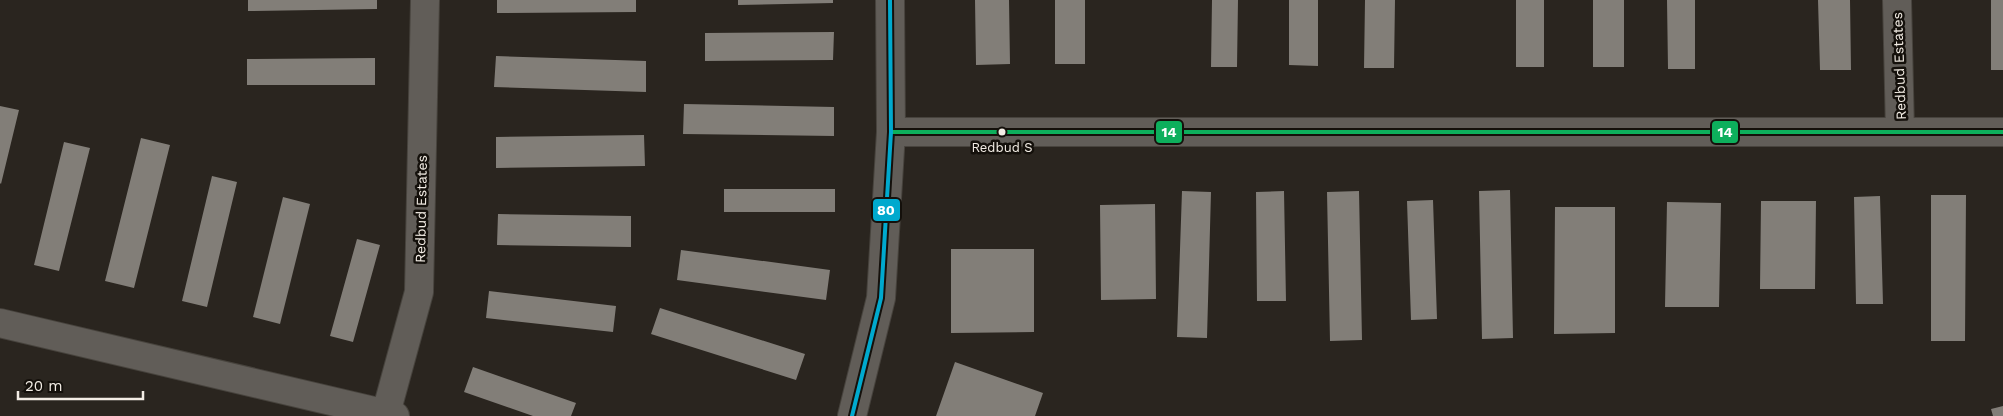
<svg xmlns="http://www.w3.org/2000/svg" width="2003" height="416" viewBox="0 0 2003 416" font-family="'Work Sans',sans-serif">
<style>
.building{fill:#827e78}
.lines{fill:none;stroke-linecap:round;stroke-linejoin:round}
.minor-casing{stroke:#47433d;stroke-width:30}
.minor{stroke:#615d58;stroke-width:28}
.bus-1-casing{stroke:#14100b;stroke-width:8}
.bus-2-casing{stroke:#14100b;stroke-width:8}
.bus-1{stroke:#0daf5c;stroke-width:4}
.bus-2{stroke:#00a9ce;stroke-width:4}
.bus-dot{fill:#f3ede5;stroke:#14100b;stroke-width:2}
.labels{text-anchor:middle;stroke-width:5;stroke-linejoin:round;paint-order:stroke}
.bus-label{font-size:13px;fill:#f3ede5;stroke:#14100b}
.street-label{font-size:14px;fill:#f3ede5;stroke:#14100b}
.line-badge{stroke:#14100b;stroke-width:2}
.badge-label{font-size:14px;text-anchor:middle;font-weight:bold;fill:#fff}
</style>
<rect width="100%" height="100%" fill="#2a251f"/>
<!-- building -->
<path class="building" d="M248 0H377V9L248 11Z
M497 0H636V12L497 13Z
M738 0H833V3L738 5Z
M975 0H1009L1010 64 976 65Z
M1055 0H1085V64H1055Z
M1212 0H1238L1237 67H1211Z
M1289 0H1318V66L1289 65Z
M1365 0H1395L1394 68H1364Z
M1516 0H1544V67H1516Z
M1593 0H1624V67H1593Z
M1667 0H1695V69H1668Z
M1818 0H1850L1851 70H1820Z
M1991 0H2003V70H1991Z
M834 32 833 60 705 61V33Z
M496 56 646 61V92L494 87Z
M375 58V85H247V59Z
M684 104 834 107V136L683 134Z
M0 106 19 110 1 184 0 183Z
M644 135 645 166 496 168V137Z
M141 138 170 145 134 288 105 281Z
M64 142 90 148 59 271 34 265Z
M212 176 237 182 207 307 182 301Z
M724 189H835V212H724Z
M1510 190 1513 338 1482 339 1479 191Z
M1182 191 1211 192 1207 338 1177 337Z
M1284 191 1286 301H1257L1256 192Z
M1359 191 1362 340 1330 341 1327 192Z
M1931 195H1966L1965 341H1931Z
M1880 196 1883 304H1856L1854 197Z
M283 197 310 204 280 324 253 317Z
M1433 200 1437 319 1411 320 1407 201Z
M1761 201H1816L1815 289H1760Z
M1667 202 1721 203 1719 307H1665Z
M1155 204 1156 299 1101 300 1100 205Z
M1555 207H1615V333L1554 334Z
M498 214 631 216V247L497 245Z
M357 239 380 245 353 342 330 336Z
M951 249H1034V332L951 333Z
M681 250 830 270 826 300 677 280Z
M489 291 616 306 613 332 486 318Z
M660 308 805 354 796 380 651 334Z
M955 362 1043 393 1035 416H936Z
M473 367 576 403 571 416H533L464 392Z
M2003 406V416H1993L1991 409Z"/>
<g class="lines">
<!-- minor casing -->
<g class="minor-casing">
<path id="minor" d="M1897 0 1900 132
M891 132H2003
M0 323 395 416
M386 413 419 292 425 0
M852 416 881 298 891 132 890 0"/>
</g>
<!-- minor -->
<use href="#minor" class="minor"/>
<!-- bus-1 casing -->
<g class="bus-1-casing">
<path id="bus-1" d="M891 132H2003"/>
</g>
<!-- bus-2 casing -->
<g class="bus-2-casing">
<path id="bus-2" d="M852 416 881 298 891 132 890 0"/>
</g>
<!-- bus-1 -->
<use href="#bus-1" class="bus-1"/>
<!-- bus-2 -->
<use href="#bus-2" class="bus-2"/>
</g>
<!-- markers -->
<circle class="bus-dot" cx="1002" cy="132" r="4.5"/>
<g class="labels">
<!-- bus labels -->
<g class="bus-label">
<text x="1002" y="152">Redbud S</text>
</g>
<!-- street labels -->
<g class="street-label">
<text transform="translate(1899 66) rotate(-92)" y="5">Redbud Estates</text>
<text transform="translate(421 209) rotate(-89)" y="5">Redbud Estates</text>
</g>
</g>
<g class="line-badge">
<rect x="1155" y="120" width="28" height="24" rx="5" fill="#0daf5c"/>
<rect x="1711" y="120" width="28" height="24" rx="5" fill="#0daf5c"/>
<rect x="872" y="198" width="29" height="24" rx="5" fill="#00a9ce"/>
</g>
<g class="badge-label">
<text x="1169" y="137">14</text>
<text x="1725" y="137">14</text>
<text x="886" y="215">80</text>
</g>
<!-- scale -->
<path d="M18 391v8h125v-8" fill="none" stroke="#f3ede5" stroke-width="2.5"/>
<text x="25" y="391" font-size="15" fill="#f3ede5" stroke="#14100b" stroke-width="4" paint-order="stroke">20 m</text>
</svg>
